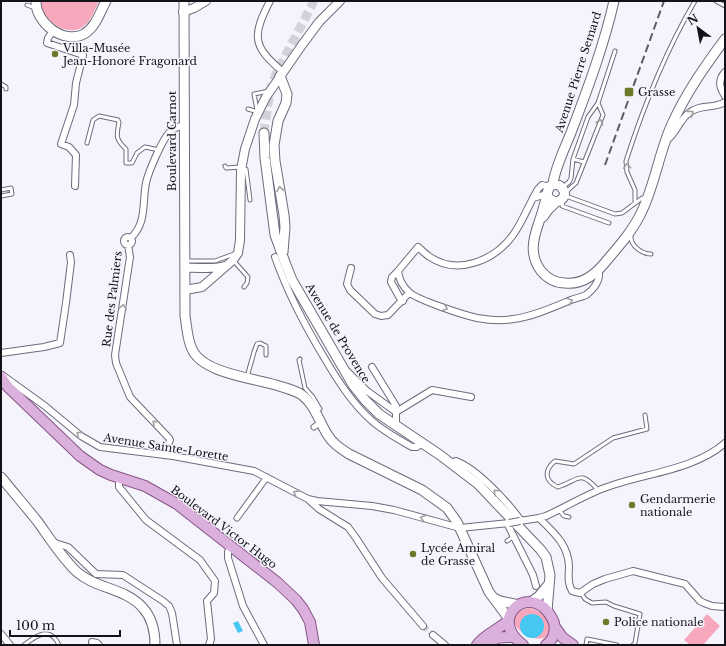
<svg xmlns="http://www.w3.org/2000/svg" width="726" height="646" viewBox="0 0 726 646" font-family="'Libre Baskerville',serif">
<style>
.green{fill:#f7a8bd}
.water{fill:#45c9f3}
.lines{fill:none;stroke-linecap:round;stroke-linejoin:round}
.minor-tunnel{stroke:#d3d2da;stroke-width:6;stroke-dasharray:6 3;stroke-linecap:butt}
.secondary-tunnel{stroke:#d3d2da;stroke-width:9;stroke-dasharray:9 4.5;stroke-linecap:butt}
.service-casing{stroke:#6d6b7c;stroke-width:5}
.pedestrian-casing{stroke:#6d6b7c;stroke-width:7}
.minor-casing{stroke:#6d6b7c;stroke-width:8}
.tertiary-casing{stroke:#6d6b7c;stroke-width:10}
.secondary-casing{stroke:#6d6b7c;stroke-width:11}
.primary-casing{stroke:#875788;stroke-width:12}
.service{stroke:#fff;stroke-width:3}
.pedestrian{stroke:#fff;stroke-width:5}
.minor{stroke:#fff;stroke-width:6}
.tertiary{stroke:#fff;stroke-width:8}
.secondary{stroke:#fff;stroke-width:9}
.primary{stroke:#dcb0dc;stroke-width:10}
.rail{stroke:#5e5d64;stroke-width:2;stroke-dasharray:8 4;stroke-linecap:butt}
.minor-bridge-casing{stroke:#6d6b7c;stroke-width:8;stroke-linecap:butt}
.minor-bridge{stroke:#fff;stroke-width:6}
.oneway{stroke:#a1a0a3}
.poi-dot{fill:#6b7a28;stroke:#f5f4fc;stroke-width:1.5}
.labels{text-anchor:middle;stroke-width:3;stroke-linejoin:round;paint-order:stroke}
.poi-label{font-size:11px;fill:#131219;stroke:#f5f4fc;text-anchor:start}
.street-label{font-size:11px;fill:#131219;stroke:#f5f4fc}
</style>
<rect width="100%" height="100%" fill="#f5f4fc"/>
<!-- green -->
<path class="green" d="M41 1H99C94 11 90 25 79 29 63 35 39 18 41 1Z
M529 608C541 609 556 624 546 637 530 646 493 615 529 608Z
M707 614 720 626 703 645H690L684 640Z"/>
<!-- water -->
<path class="water" d="M520 626a12 12 0 1 1 24 0a12 12 0 1 1-24 0Z
M238 621 243 631 238 633 233 623Z"/>
<g class="lines">
<!-- minor-tunnel -->
<path class="minor-tunnel" d="M423 626 433 635"/>
<!-- secondary-tunnel -->
<path class="secondary-tunnel" d="M264 133 270 90 276 74 314 1"/>
<!-- service casing -->
<g class="service-casing">
<path id="service" d="M716 1 725 6
M27 5 35 8
M1 84 6 87V89
M248 109 258 112
M257 110 254 94 269 91
M87 143 93 120 99 116 118 120 119 123C116 136 116 140 126 149V163H132L137 153 145 147 159 150
M573 159 584 162
M225 166 226 168 241 167
M243 169H246L250 200
M563 187 569 182 571 178 573 159 588 117 598 103 615 51
M1 190 11 188 12 194 1 196
M566 192 576 183 603 115 598 103
M566 196 615 214 622 213 642 198H645
M563 201 562 206 609 223
M635 203V190L627 172 626 161C644 105 665 52 695 1
M631 237C631 246 642 254 651 254
M233 260 248 277 247 283 244 287
M187 261H215L234 254
M300 359 299 360 305 388 313 397 320 409 316 411
M247 377 254 352 257 344 260 343 266 346V355
M598 490C580 469 579 480 558 487 544 481 544 470 555 461L574 464 613 438 647 429 645 415
M559 510 564 516 569 517
M507 541 514 536
M581 593 585 599 592 603 606 602 614 606 640 614 635 643 633 645
M24 645C36 636 50 625 59 645
M586 645 587 639 617 645"/>
</g>
<!-- pedestrian casing -->
<g class="pedestrian-casing">
<path id="pedestrian" d="M314 427 321 422
M237 518 267 477"/>
</g>
<!-- minor casing -->
<g class="minor-casing">
<path id="minor" d="M270 1C252 36 252 46 283 72
M53 31 48 38 47 43 83 55 76 83 74 105 61 144 69 147 76 155 75 186
M725 72C718 80 719 87 725 96
M667 140C677 133 679 120 689 113 699 104 714 109 725 102
M549 187 542 185 538 189C529 204 523 221 513 235 495 260 458 276 430 257 426 255 422 250 418 247L398 271C399 279 402 286 409 292 417 300 464 315 477 318 488 320 502 321 513 319 532 317 554 307 571 300 576 298 582 297 586 295 594 289 602 279 598 270
M533 198 547 194
M124 241a4 4 0 1 1 8 0a4 4 0 1 1-8 0Z
M131 238C147 222 142 204 146 183 148 173 163 137 171 131 175 127 180 126 185 125
M128 245 130 257 115 355 116 363 130 397 169 438 170 440 164 455
M275 257C288 294 305 326 325 359 338 381 352 403 371 420 383 431 398 439 412 447H417L422 443
M351 268 347 284 350 290 375 314 381 316 388 315 409 293
M398 271 392 277 391 282 401 300 403 301
M1 353 44 347 60 343 66 303 71 262 70 255
M372 367 396 406V426
M348 372 367 391 396 412
M2 375 45 406 81 436 100 447 173 456 254 471 308 499 317 501 372 506 394 510 460 528 509 523
M396 412 432 390 471 397
M451 463 456 461C477 469 508 502 521 521
M119 478V487L146 520 200 560 215 581 214 593 207 601 211 639 209 645
M309 500 319 509 348 527 356 538 382 578 423 626
M539 518C553 532 568 544 569 566 569 574 567 583 572 591L580 593 593 584 605 579 633 571 685 584 700 601 704 603 712 606 725 607
M520 521 539 518 546 516C568 506 588 493 610 486 647 473 696 469 725 443
M507 523 533 575 536 586
M52 542 68 547 96 574 123 575 163 601 169 606 172 613 177 645
M231 546 228 552V558L243 606 264 645
M1 634 10 645
M433 635 445 645
M92 642 97 643 99 645"/>
</g>
<!-- tertiary casing -->
<g class="tertiary-casing">
<path id="tertiary" d="M183 12 194 8 206 1
M185 268C199 267 212 270 225 266
M185 290 202 287 233 260 238 253 240 240 241 170 245 149 255 119 266 97 302 45 319 22 340 1"/>
</g>
<!-- secondary casing -->
<g class="secondary-casing">
<path id="secondary" d="M36 1C35 22 63 45 84 34 96 27 100 12 106 1
M184 1 185 316C187 327 187 339 192 349 202 373 253 378 276 385 285 388 295 390 302 395 314 404 319 421 327 434 332 443 340 448 349 454L422 490 447 508 457 522 489 592 509 619
M280 76 287 94 286 103 278 121 274 145 275 161 284 215 285 227 283 252
M264 133 265 158 275 235 286 265 292 280 353 385 365 400 379 414 440 455 478 484 540 549 546 557 550 575 547 611
M553 184C555 167 566 146 572 130 588 88 604 45 614 1
M547 196C544 205 542 214 539 222 533 239 529 255 541 271 547 278 556 283 565 283 584 285 597 273 608 259 620 245 633 230 641 213 655 185 659 152 672 124 686 93 705 66 725 39
M543 217C546 212 549 208 554 204 556 201 559 202 562 199 568 193 562 186 556 184L550 186 547 193 549 199 556 202
M1 477C13 492 26 507 38 522 50 539 62 558 77 572 96 589 126 588 143 608 152 618 155 632 155 645
M494 598 500 601 519 605
M531 602 539 596 548 585"/>
</g>
<!-- primary casing -->
<g class="primary-casing">
<path id="primary" d="M1 377 8 387 80 456 100 470 111 475 145 486 177 504 278 583 296 600 303 609 310 622 314 645
M555 627 562 637 573 645
M487 644C496 636 503 637 514 637
M477 645C485 634 498 630 508 621
M523 645C488 619 526 585 548 612 550 615 553 619 554 623 556 632 553 640 546 645"/>
</g>
<!-- service -->
<use href="#service" class="service"/>
<!-- pedestrian -->
<use href="#pedestrian" class="pedestrian"/>
<!-- minor -->
<use href="#minor" class="minor"/>
<!-- tertiary -->
<use href="#tertiary" class="tertiary"/>
<!-- secondary -->
<use href="#secondary" class="secondary"/>
<!-- primary -->
<use href="#primary" class="primary"/>
<!-- rail -->
<path class="rail" d="M605 165 664 1"/>
<!-- minor-bridge casing -->
<g class="minor-bridge-casing">
<path id="minor-bridge" d="M509 523 520 521"/>
</g>
<!-- minor-bridge -->
<use href="#minor-bridge" class="minor-bridge"/>
</g>
<!-- one-way arrows -->
<defs><path id="oneway-chevron" d="M-2-3.5L2.5 0L-2 3.5" fill="none" stroke-width="1.6" stroke-linecap="round" stroke-linejoin="round"/></defs>
<g class="oneway">
<use href="#oneway-chevron" transform="translate(691 113) rotate(-37)"/>
<use href="#oneway-chevron" transform="translate(600 122) rotate(-68)"/>
<use href="#oneway-chevron" transform="translate(627 166) rotate(-94)"/>
<use href="#oneway-chevron" transform="translate(280 189) rotate(-100)"/>
<use href="#oneway-chevron" transform="translate(570 301) rotate(-21)"/>
<use href="#oneway-chevron" transform="translate(123 307) rotate(-81)"/>
<use href="#oneway-chevron" transform="translate(445 308) rotate(19)"/>
<use href="#oneway-chevron" transform="translate(155 423) rotate(-136)"/>
<use href="#oneway-chevron" transform="translate(79 434) rotate(-142)"/>
<use href="#oneway-chevron" transform="translate(496 492) rotate(-137)"/>
<use href="#oneway-chevron" transform="translate(296 493) rotate(-152)"/>
<use href="#oneway-chevron" transform="translate(423 518) rotate(-164)"/>
</g>
<!-- markers -->
<g class="poi-dot">
<circle cx="55" cy="54" r="4"/>
<rect x="624" y="87" width="10" height="10" rx="2"/>
<circle cx="632" cy="505" r="4"/>
<circle cx="413" cy="554" r="4"/>
<circle cx="606" cy="622" r="4"/>
</g>
<g class="labels">
<!-- poi labels -->
<g class="poi-label">
<text x="63" y="52">Villa-Musée<tspan x="63" dy="13">Jean-Honoré Fragonard</tspan></text>
<text x="638" y="96">Grasse</text>
<text x="640" y="503">Gendarmerie<tspan x="640" dy="13">nationale</tspan></text>
<text x="421" y="552">Lycée Amiral<tspan x="421" dy="13">de Grasse</tspan></text>
<text x="614" y="626">Police nationale</text>
</g>
<!-- street labels -->
<g class="street-label">
<text transform="translate(578 72) rotate(-72)" y="4">Avenue Pierre Semard</text>
<text transform="translate(172 141) rotate(-90)" y="4">Boulevard Carnot</text>
<text transform="translate(112 299) rotate(-83)" y="4">Rue des Palmiers</text>
<text transform="translate(338 333) rotate(59)" y="4">Avenue de Provence</text>
<text transform="translate(166 447) rotate(9)" y="4">Avenue Sainte-Lorette</text>
<text transform="translate(224 527) rotate(37)" y="4">Boulevard Victor Hugo</text>
</g>
</g>
<!-- border -->
<rect width="726" height="646" fill="none" stroke="#131219" stroke-width="4"/>
<!-- north arrow -->
<g transform="translate(698 28) rotate(328)" stroke="#f5f4fc" stroke-width="3" paint-order="stroke">
<path d="M0-3L7 15L0 10L-7 15Z" fill="#131219"/>
<text y="-6" font-size="11" font-weight="bold" text-anchor="middle" fill="#131219">N</text>
</g>
<!-- scale -->
<path d="M10 630v6h110v-6" fill="none" stroke="#131219" stroke-width="2"/>
<text x="16" y="630" font-size="12" fill="#131219" stroke="#f5f4fc" stroke-width="3" paint-order="stroke">100 m</text>
</svg>
